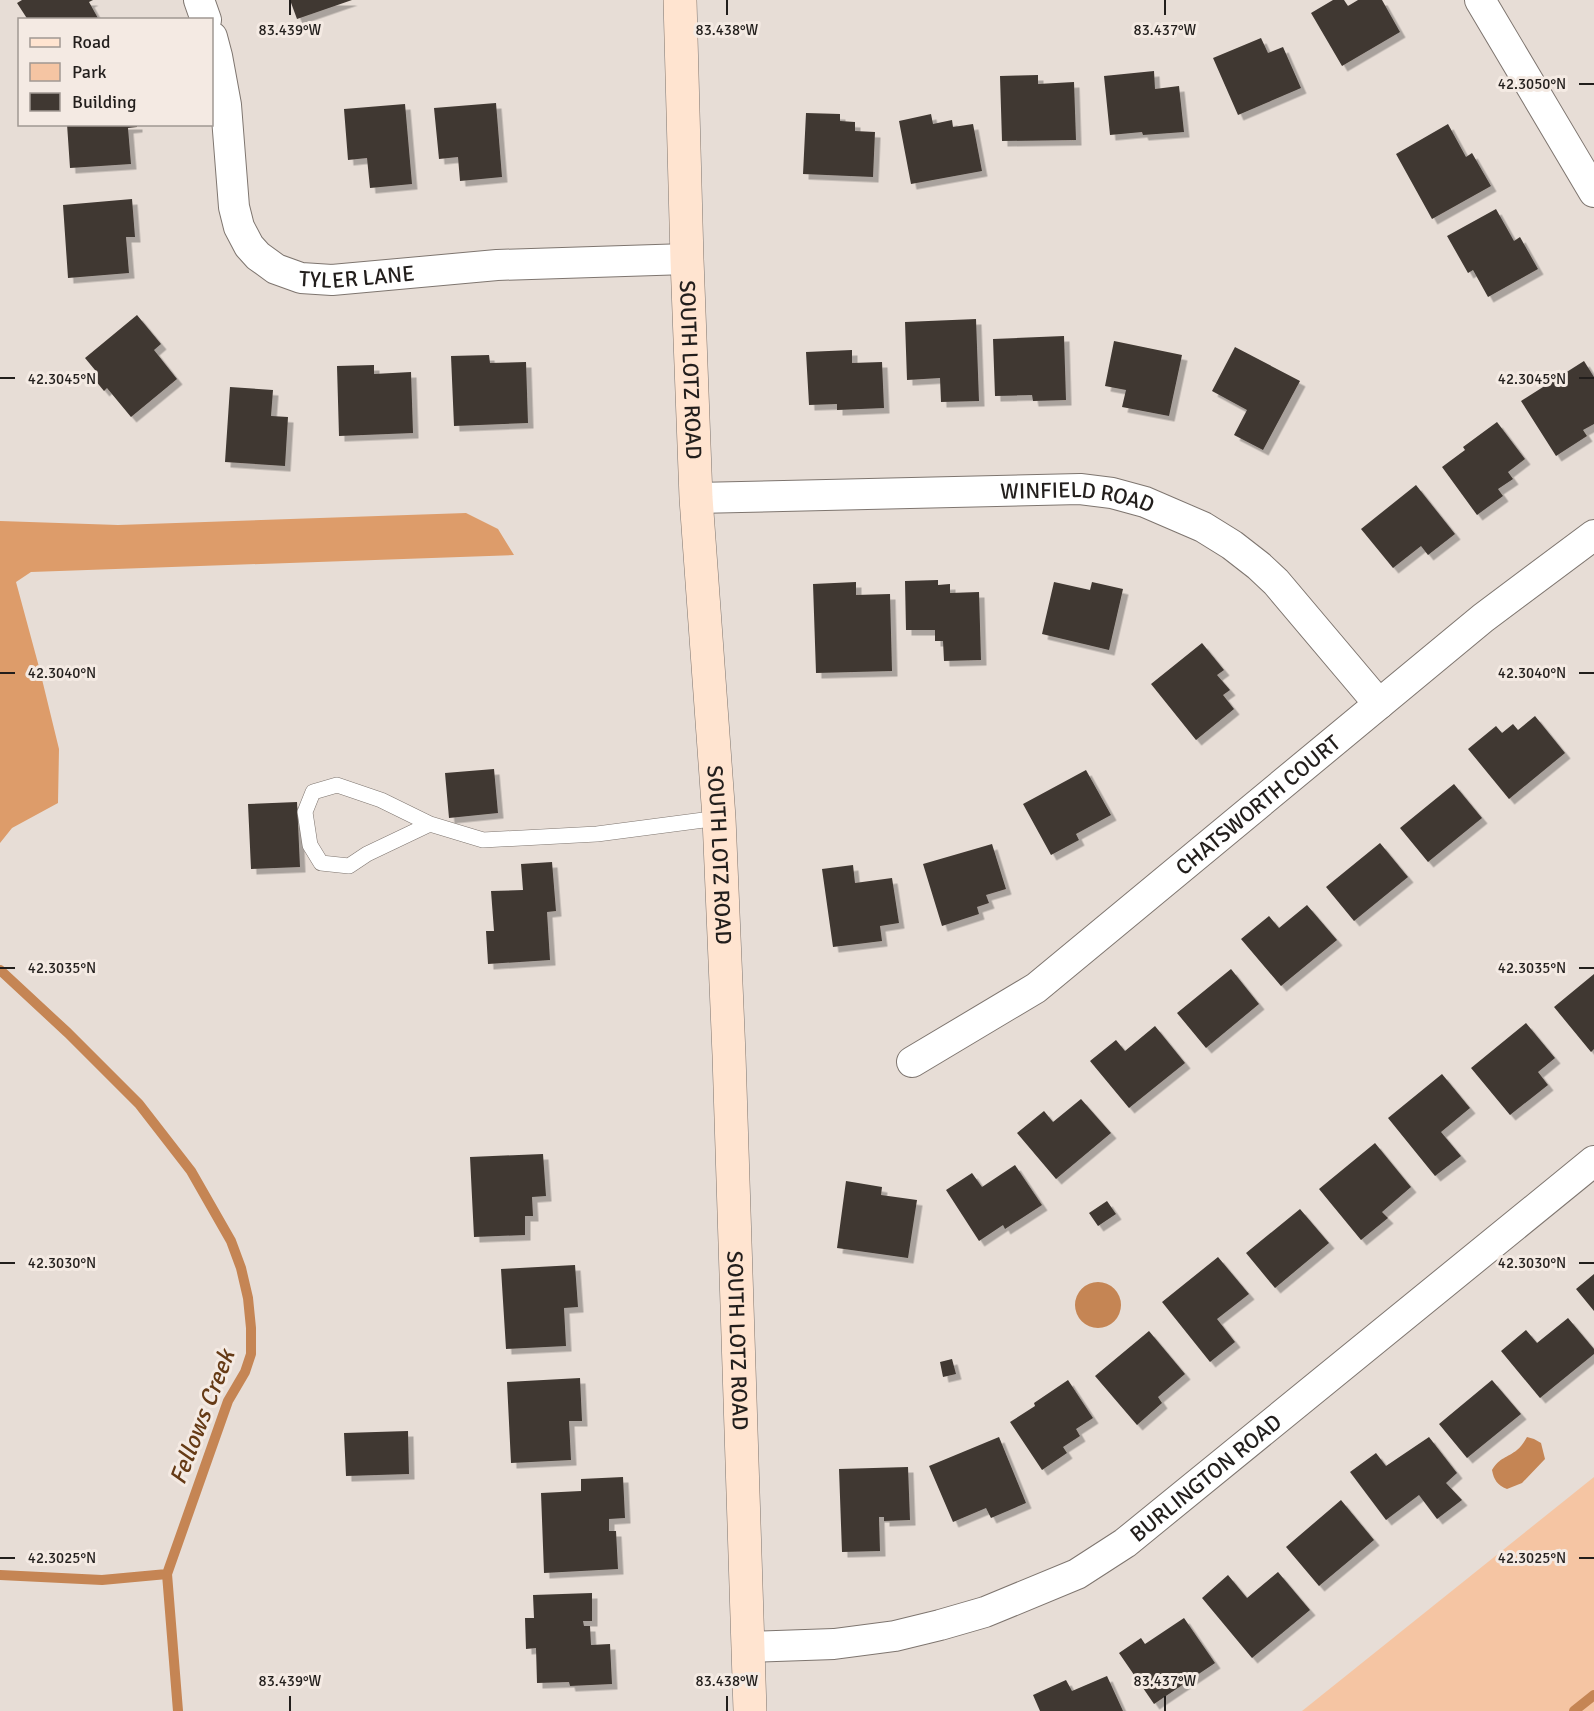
<svg xmlns="http://www.w3.org/2000/svg" width="1594" height="1711" viewBox="0 0 1594 1711" font-family="Signika,sans-serif">
<style>
.green{fill:#f5c5a3}
.forest{fill:#dd9c6a}
.water{fill:#c58554}
.lines{fill:none;stroke-linecap:round;stroke-linejoin:round}
.stream{stroke:#c58554;stroke-width:10}
.building{fill:#403832;filter:url(#shadow)}
.lane-casing{stroke:#7e756f;stroke-width:16}
.street-casing{stroke:#7e756f;stroke-width:32}
.secondary-casing{stroke:#7e756f;stroke-width:34}
.lane{stroke:#fff;stroke-width:15}
.street{stroke:#fff;stroke-width:30}
.secondary{stroke:#ffe4d0;stroke-width:33}
.ticks{fill:none;stroke:#221e1c;stroke-width:2}
.labels{text-anchor:middle;stroke-width:6;stroke-linejoin:round;paint-order:stroke}
.street-label{font-size:22px;fill:#221e1c;stroke:#f4eae3}
.water-label{font-size:24px;font-style:italic;fill:#653a15;stroke:#f4eae3}
.ticks-label{font-size:15px;text-anchor:middle;fill:#221e1c;stroke:#f4eae3;stroke-width:6;stroke-linejoin:round;paint-order:stroke}
</style>
<defs>
<filter id="shadow"><feDropShadow dx="5.5" dy="5.5" stdDeviation="0" flood-color="#0004"/></filter>
</defs>
<rect width="100%" height="100%" fill="#e7ddd6"/>
<!-- green -->
<path class="green" d="M1594 1477V1711H1302Z"/>
<!-- forest -->
<path class="forest" d="M466 513 498 529 514 555 31 572 16 582 39 667 59 749 58 803 12 828 0 843V521L118 525Z"/>
<!-- water -->
<path class="water" d="M1075 1305a23 23 0 1 1 46 0a23 23 0 1 1-46 0Z
M1527 1437 1534 1439 1541 1443 1545 1459 1522 1483 1507 1489C1497 1485 1494 1480 1492 1470 1500 1457 1507 1458 1517 1450 1521 1447 1524 1442 1527 1437Z"/>
<g class="lines">
<!-- stream -->
<path class="stream" d="M0 970 68 1033 139 1104 191 1171 231 1241 241 1268 248 1298 251 1328V1354L245 1372 228 1401 167 1574 178 1711
M0 1575 102 1580 167 1574
M1574 1711 1594 1695"/>
</g>
<!-- building -->
<path class="building" d="M22 0H93L89 2 99 20H28L17 3Z
M290 0H352L297 19Z
M1333 0H1344L1348 6 1358 0H1382L1400 32 1342 66 1311 13Z
M1261 38 1268 53 1283 47 1301 88 1238 115 1213 58Z
M1154 71 1155 89 1179 86 1184 132 1143 135 1142 132 1110 135 1104 76Z
M1038 75V84L1074 82 1076 140 1002 141 1000 76Z
M496 103 502 177 460 181 458 157 439 159 434 108Z
M405 104 412 184 370 188 367 158 348 160 344 109Z
M806 113 840 114V121L855 122V131L875 132 873 177 803 174Z
M931 114 933 124 952 120 953 127 973 124 982 171 911 184 899 121Z
M67 124H137V127L128 128 131 164 70 168Z
M1448 124 1466 157 1472 153 1491 186 1432 219 1396 154Z
M132 199 135 237H126L129 273 68 278 63 205Z
M1496 209 1514 241 1520 237 1538 269 1488 297 1473 270 1468 273 1447 236Z
M137 315 161 344 154 350 177 379 131 417 107 388 104 391 90 374 95 370 85 358Z
M976 319 979 401 941 402 940 378 907 380 905 322Z
M1064 336 1066 400 1033 401 1032 395 995 396 993 339Z
M1114 341 1182 355 1169 416 1122 407 1126 390 1105 386Z
M1235 347 1300 381 1263 450 1234 435 1247 410 1212 391Z
M852 350V363L882 362 884 408 837 410V404L809 405 806 352Z
M489 355 490 363 526 362 528 423 454 426 451 356Z
M1584 361 1594 377V424L1583 430 1587 436 1556 456 1521 401Z
M374 365V374L411 372 413 433 339 436 337 366Z
M230 387 273 390 271 416 288 417 285 466 225 462Z
M1497 422 1525 459 1508 472 1513 479 1498 489 1503 496 1477 515 1442 467 1465 450 1463 447Z
M1416 485 1455 534 1428 555 1421 546 1393 568 1361 529Z
M938 580V585L950 584V593L979 592 981 660 944 661 943 641H935V630H906L905 581Z
M856 582V595L890 594 892 671 816 673 813 584Z
M1054 582 1090 590 1092 582 1123 589 1109 650 1042 634Z
M1202 643 1224 670 1217 675 1230 690 1223 695 1234 709 1196 740 1151 684Z
M1535 716 1565 753 1509 799 1468 749 1496 726 1502 733 1513 724 1518 730Z
M494 769 498 813 449 818 445 773Z
M1086 770 1111 815 1076 834 1079 840 1051 855 1023 804Z
M1454 784 1482 818 1428 862 1400 828Z
M297 802 300 867 251 869 248 804Z
M1380 843 1408 877 1354 921 1326 887Z
M992 844 1006 889 986 895 989 903 977 907 979 914 942 926 923 864Z
M552 862 556 911 547 912 550 960 488 964 486 931H494L491 891 523 890 521 864Z
M853 865 855 883 892 878 899 923 880 926 882 941 833 947 822 869Z
M1307 905 1337 940 1281 986 1241 939 1269 916 1279 928Z
M1231 969 1259 1004 1206 1048 1177 1013Z
M1594 974V1049L1591 1052 1554 1007Z
M1526 1023 1555 1058 1538 1072 1548 1085 1510 1115 1471 1068Z
M1155 1026 1185 1063 1129 1108 1090 1061 1116 1040 1125 1051Z
M1442 1074 1470 1108 1441 1132 1461 1156 1435 1176 1388 1118Z
M1081 1099 1111 1133 1056 1179 1017 1133 1044 1111 1053 1122Z
M1375 1143 1411 1187 1382 1212 1388 1218 1361 1240 1319 1189Z
M543 1154 546 1196 532 1197 533 1216H525V1235L474 1237 470 1157Z
M1015 1165 1042 1205 1005 1229 1003 1225 979 1241 946 1190 972 1173 982 1187Z
M846 1181 882 1187 881 1195 917 1200 908 1258 837 1248Z
M1107 1201 1116 1214 1098 1226 1089 1213Z
M1300 1209 1329 1243 1275 1288 1246 1253Z
M1218 1257 1249 1294 1217 1319 1235 1342 1210 1362 1162 1302Z
M575 1265 578 1307 564 1308 566 1346 506 1349 501 1269Z
M1594 1274V1311L1576 1289Z
M1568 1318 1594 1349V1354L1540 1398 1501 1351 1526 1330 1537 1343Z
M1149 1331 1185 1374 1158 1397 1162 1403 1137 1425 1095 1376Z
M952 1359 956 1374 943 1377 940 1362Z
M580 1378 582 1421H569L571 1460 511 1463 507 1382Z
M1068 1380 1093 1418 1076 1429 1080 1436 1063 1447 1067 1453 1042 1470 1010 1422 1035 1406 1034 1403Z
M1492 1380 1521 1414 1467 1458 1439 1424Z
M408 1431 409 1474 346 1476 344 1433Z
M999 1437 1026 1503 991 1518 986 1508 953 1522 929 1466Z
M1429 1437 1457 1473 1446 1483 1462 1500 1437 1519 1419 1495 1386 1520 1350 1472 1376 1453 1386 1466Z
M908 1467 910 1520 884 1521V1517H879L880 1551 842 1552 839 1469Z
M623 1477 625 1518 609 1519V1531H616L618 1569 544 1573 541 1493 581 1491V1479Z
M1341 1500 1374 1540 1319 1586 1286 1547Z
M1278 1572 1310 1610 1252 1658 1202 1598 1228 1575 1247 1598Z
M592 1593V1621H583L584 1626H590L591 1645 610 1644 612 1684 570 1686 569 1682 537 1683 536 1648 526 1649 525 1618H534L533 1595Z
M1184 1618 1215 1663 1154 1704 1119 1653 1141 1638 1145 1644Z
M1107 1676 1123 1711H1040L1033 1695 1066 1680 1072 1691Z"/>
<g class="lines">
<!-- lane casing -->
<g class="lane-casing">
<path id="lane" d="M430 824 367 854 349 866 321 863 310 845 305 812 313 792 337 785 381 800 430 824 483 840 597 834 719 818"/>
</g>
<!-- street casing -->
<g class="street-casing">
<g id="street">
<path d="M199 0 206 20"/>
<path d="M1480 0 1594 192"/>
<path id="s1" d="M212 37 217 56 226 105 234 207 239 227 249 246 258 256 276 269 301 278 332 280 497 265 687 259"/>
<path id="s2" d="M696 498 1080 489 1112 493 1145 502 1203 527 1232 545 1259 566 1276 582 1379 704"/>
<path id="s3" d="M912 1062 1036 988 1483 618 1594 535"/>
<path id="s4" d="M748 1647 834 1644 895 1636 940 1625 985 1612 1077 1574 1125 1543 1594 1161"/>
</g>
</g>
<!-- secondary casing -->
<g class="secondary-casing">
<g id="secondary">
<path id="s5" d="M680 0 687 259 696 498 719 818 729 1055 750 1711"/>
</g>
</g>
<!-- lane -->
<use href="#lane" class="lane"/>
<!-- street -->
<use href="#street" class="street"/>
<!-- secondary -->
<use href="#secondary" class="secondary"/>
</g>
<!-- ticks -->
<path class="ticks" d="M290 0V15M727 0V15M1165 0V15M1579 84H1594M0 378H15M1579 378H1594M0 673H15M1579 673H1594M0 968H15M1579 968H1594M0 1263H15M1579 1263H1594M0 1558H15M1579 1558H1594M290 1696V1711M727 1696V1711M1165 1696V1711"/>
<g class="labels">
<!-- street labels -->
<g class="street-label">
<text dy="8" stroke="none"><textPath href="#s1" startOffset="332">TYLER LANE</textPath></text>
<text dy="8" stroke="none"><textPath href="#s5" startOffset="370">SOUTH LOTZ ROAD</textPath></text>
<text dy="8" stroke="none"><textPath href="#s2" startOffset="382">WINFIELD ROAD</textPath></text>
<text dy="8" stroke="none"><textPath href="#s3" startOffset="432">CHATSWORTH COURT</textPath></text>
<text dy="8" stroke="none"><textPath href="#s5" startOffset="856">SOUTH LOTZ ROAD</textPath></text>
<text dy="8" stroke="none"><textPath href="#s5" startOffset="1342">SOUTH LOTZ ROAD</textPath></text>
<text dy="8" stroke="none"><textPath href="#s4" startOffset="501">BURLINGTON ROAD</textPath></text>
</g>
<!-- water labels -->
<g class="water-label">
<text transform="translate(202 1417) rotate(-69)" y="8">Fellows Creek</text>
</g>
</g>
<g class="ticks-label">
<text x="290" y="35">83.439°W</text>
<text x="727" y="35">83.438°W</text>
<text x="1165" y="35">83.437°W</text>
<text x="1532" y="89">42.3050°N</text>
<text x="62" y="384">42.3045°N</text>
<text x="1532" y="384">42.3045°N</text>
<text x="62" y="678">42.3040°N</text>
<text x="1532" y="678">42.3040°N</text>
<text x="62" y="973">42.3035°N</text>
<text x="1532" y="973">42.3035°N</text>
<text x="62" y="1268">42.3030°N</text>
<text x="1532" y="1268">42.3030°N</text>
<text x="62" y="1563">42.3025°N</text>
<text x="1532" y="1563">42.3025°N</text>
<text x="290" y="1686">83.439°W</text>
<text x="727" y="1686">83.438°W</text>
<text x="1165" y="1686">83.437°W</text>
</g>
<!-- legend -->
<rect x="18" y="18" width="195" height="108" fill="#f4eae3" stroke="#a09893" stroke-width="1.5"/>
<rect x="30" y="38" width="30" height="9" fill="#ffe4d0" stroke="#a09893" stroke-width="1.5"/>
<text x="72" y="48" font-size="18" fill="#221e1c">Road</text>
<rect x="30" y="63" width="30" height="18" fill="#f5c5a3" stroke="#a09893" stroke-width="1.5"/>
<text x="72" y="78" font-size="18" fill="#221e1c">Park</text>
<rect x="30" y="93" width="30" height="18" fill="#403832" stroke="#a09893" stroke-width="1.5"/>
<text x="72" y="108" font-size="18" fill="#221e1c">Building</text>
</svg>
